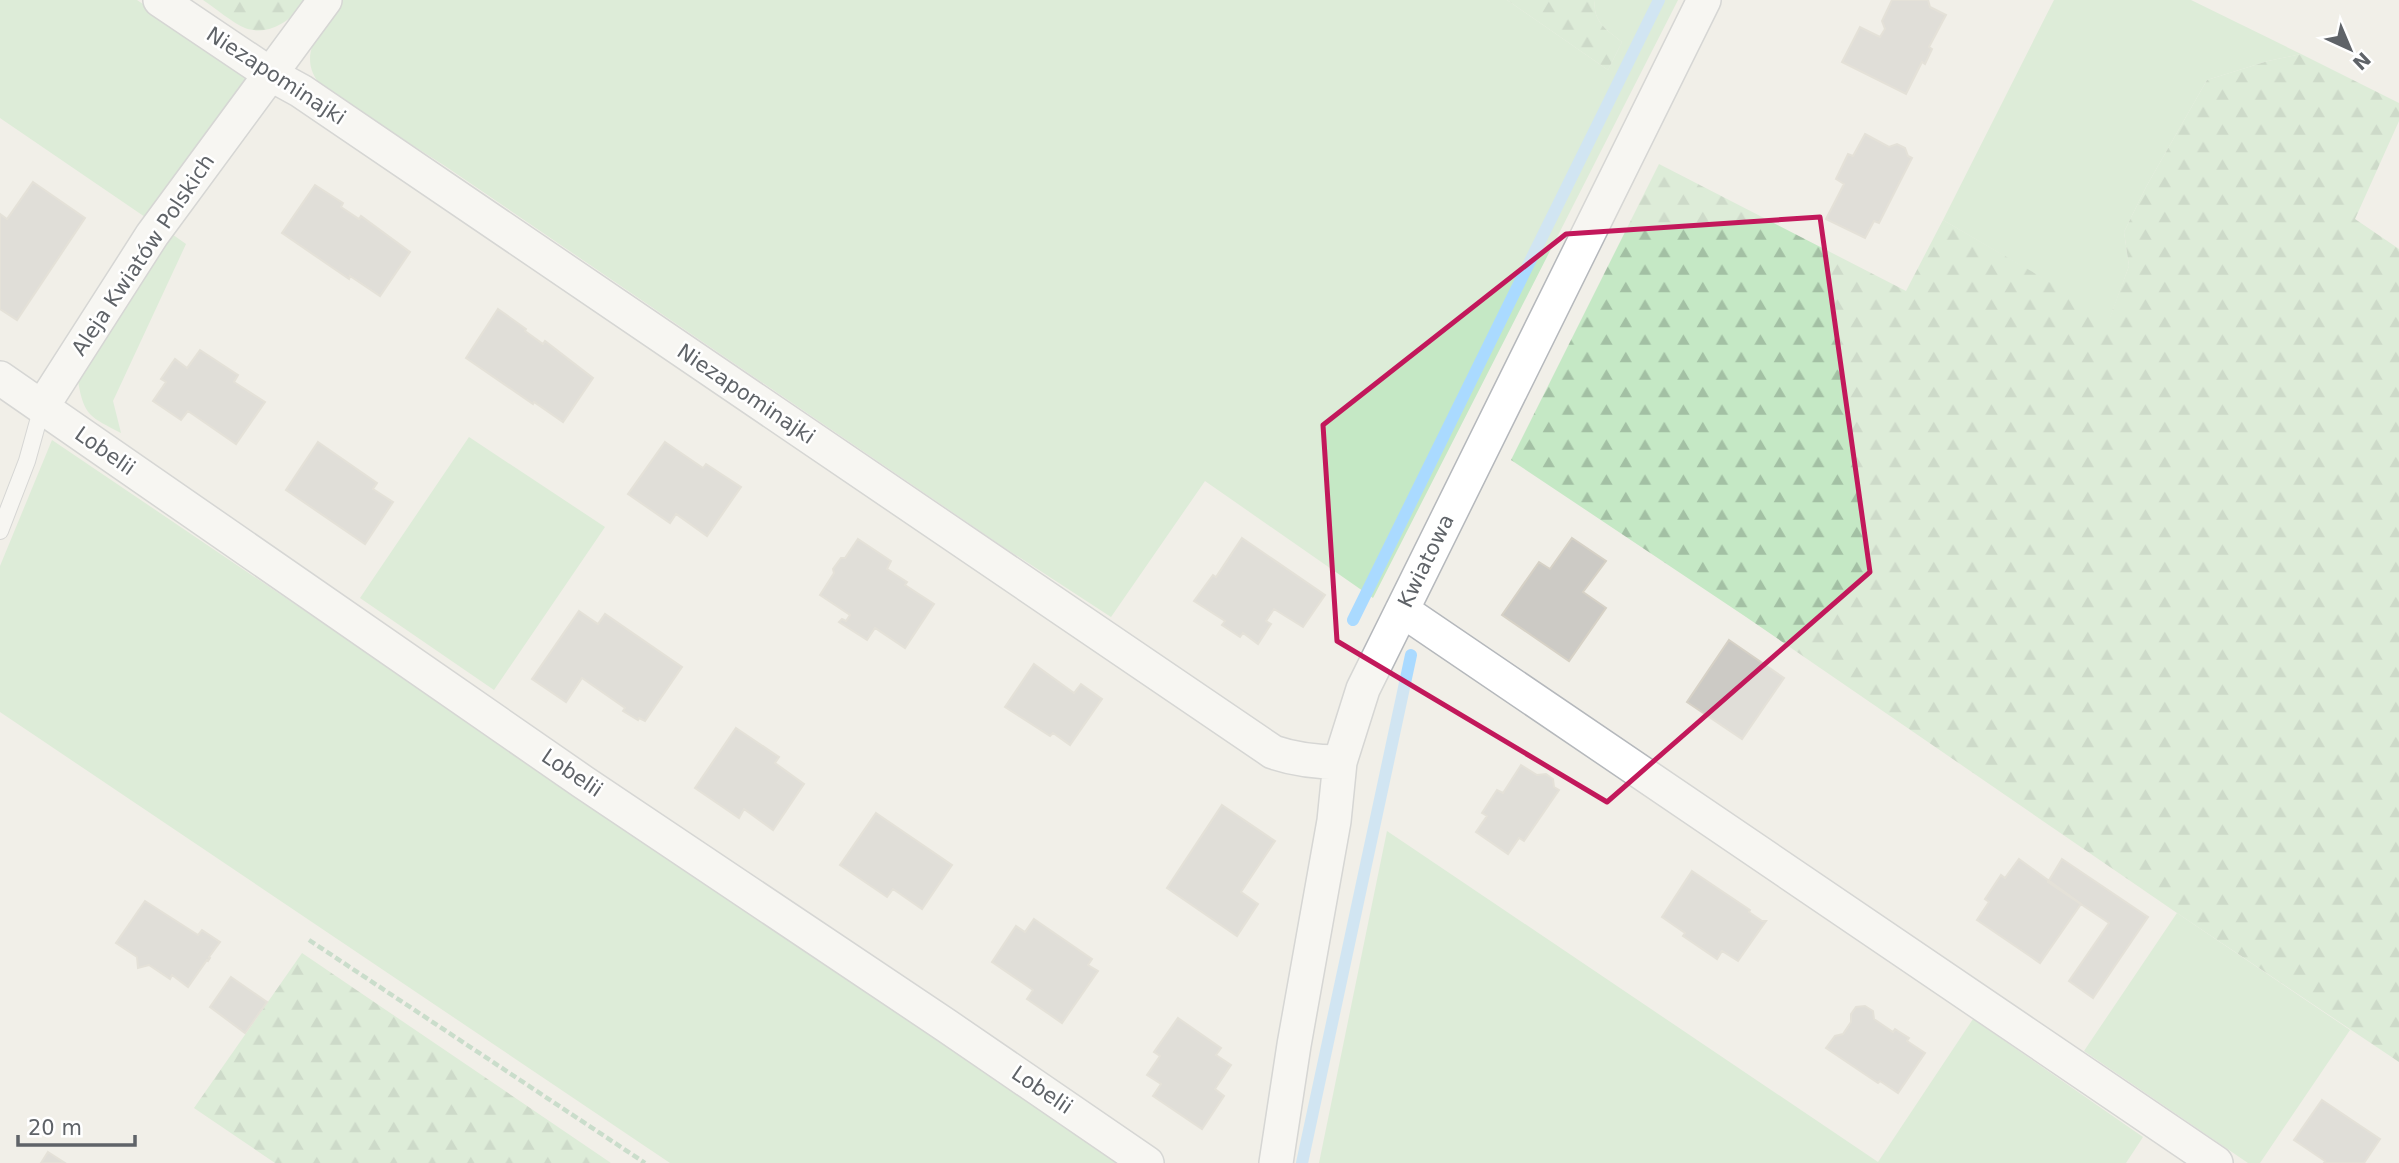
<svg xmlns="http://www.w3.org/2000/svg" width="2399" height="1163" viewBox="0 0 2399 1163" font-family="'DejaVu Sans',sans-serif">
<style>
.green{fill:#c5e8c5}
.forest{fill:url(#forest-firs)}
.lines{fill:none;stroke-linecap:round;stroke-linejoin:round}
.stream{stroke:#aadaff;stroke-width:12}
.building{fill:#cccac5;stroke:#d6d1c6;stroke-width:2}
.service-casing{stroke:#b5b8bc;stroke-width:18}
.minor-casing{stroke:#b5b8bc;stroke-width:36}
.path{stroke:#9cc7a9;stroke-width:4.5;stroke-dasharray:7 3.5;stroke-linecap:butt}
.service{stroke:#fff;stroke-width:16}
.minor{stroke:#fff;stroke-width:33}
.marked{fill:none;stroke:#c2185b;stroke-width:5;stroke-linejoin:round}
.labels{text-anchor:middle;stroke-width:5;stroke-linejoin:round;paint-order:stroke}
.street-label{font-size:21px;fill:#5f6368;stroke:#fff}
</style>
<defs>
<pattern id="forest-firs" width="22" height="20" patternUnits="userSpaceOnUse" patternTransform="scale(1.75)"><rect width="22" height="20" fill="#c5e8c5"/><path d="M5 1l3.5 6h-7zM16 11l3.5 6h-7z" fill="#a3c0a4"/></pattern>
</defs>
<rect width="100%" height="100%" fill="#f1efe8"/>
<!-- green -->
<path class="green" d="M0 0H137L202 45 252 73 148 219 0 118Z
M341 0H1507L1608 70 1622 42C1607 30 1592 21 1595 0H1678L1373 598 1205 481 1111 617 1002 546 445 166 323 88C293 55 322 30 341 0Z
M2054 0H2191L2301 54 2268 61 2207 80 2146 187 2124 232 2129 266 2110 318 1943 220Z
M169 232 186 244 113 401 121 433C91 417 84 417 78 381Z
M469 437 605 527 494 690 360 598Z
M52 440 1121 1163H670L0 712V566Z
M1387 831 1878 1162 1973 1019 2143 1137 2126 1163H1319Z
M2177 913 2350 1030 2260 1163H2248L2084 1051Z"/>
<!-- forest -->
<path class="forest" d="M203 0H307C293 19 270 37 245 28 233 23 215 8 203 0Z
M1507 0H1595C1592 21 1607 30 1622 42L1608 70Z
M2301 54 2399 103V121L2355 219 2399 249V1062L2177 913 1746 617 1511 460 1659 164 1906 291 1943 220 2110 317 2129 266 2124 232 2146 187 2207 80 2268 61Z
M302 953 611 1163H275L194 1108Z"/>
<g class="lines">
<!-- stream -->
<path class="stream" d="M1353 620 1659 0
M1302 1163 1411 655"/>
</g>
<!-- building -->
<path class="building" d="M1892 0H1928L1930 7 1946 15 1929 47 1932 49 1925 64 1922 62 1906 94 1842 62 1860 27 1880 37 1885 29 1882 21Z
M1865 134 1889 147 1897 144 1905 148 1908 156 1912 158 1879 223 1874 221 1865 238 1826 219 1844 184 1836 179 1848 154 1853 156Z
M33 182 85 218 17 320 0 309V214L7 219Z
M315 185 343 203 341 207 359 219 361 216 410 252 380 296 350 276 349 279 282 233Z
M498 309 526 329 525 331 543 344 545 341 593 378 563 422 534 402 533 404 466 358Z
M200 350 238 375 234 382 265 402 236 444 188 411 181 420 153 401 166 382 161 379 175 359 187 368Z
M318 442 377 483 373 489 393 502 365 544 286 490Z
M665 442 703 468 706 464 741 487 707 536 676 514 670 523 628 494Z
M1242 538 1325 595 1303 627 1274 609 1266 621 1271 624 1258 644 1243 633 1240 637 1222 625 1225 621 1194 601 1213 575 1216 577Z
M1572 538 1606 561 1583 592 1606 608 1569 661 1502 615 1539 562 1550 569Z
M858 539 891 561 887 569 907 582 905 585 934 604 905 648 875 628 867 640 839 622 842 619 846 621 850 615 820 595 834 573 833 569 841 558H845Z
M579 611 598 624 605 614 682 667 645 721 639 718 638 720 623 711 625 708 582 678 566 702 532 679Z
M1729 640 1784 678 1742 739 1687 702Z
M1034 664 1074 693 1081 684 1102 699 1070 745 1053 733 1050 736 1005 707Z
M736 728 779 757 775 763 804 784 773 830 744 809 739 818 695 788Z
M1521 765 1537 775 1546 774 1553 779 1554 787 1559 790 1524 841 1519 838 1508 854 1476 832 1487 816 1482 813 1497 790 1503 793Z
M1222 805 1275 841 1241 892 1258 904 1237 936 1167 888Z
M876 813 952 865 922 909 893 889 887 897 840 865Z
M2019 859 2081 904 2040 963 1977 920 1989 902 1985 899 2001 875 2005 878Z
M2062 859 2148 917 2093 998 2069 981 2109 923 2048 882Z
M1692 871 1750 910 1749 912 1762 921H1766L1738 961 1722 951 1717 959 1683 936 1685 933 1662 917Z
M145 901 198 935 202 930 220 942 209 957 210 958 208 961 207 960 188 987 172 975 170 979 149 965 138 968 137 957 116 943Z
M1034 919 1092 959 1088 965 1098 971 1062 1023 1027 999 1033 990 992 962 1016 926 1025 932Z
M231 977 267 1002 245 1033 210 1007Z
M1865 1006 1873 1011 1874 1019 1893 1032 1895 1029 1909 1038 1907 1041 1925 1053 1898 1093 1880 1081 1878 1083 1826 1048 1835 1036 1843 1034 1851 1022V1014L1856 1007Z
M1178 1018 1221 1048 1216 1055 1231 1065 1215 1089 1224 1096 1202 1129 1153 1096 1161 1084 1147 1075 1160 1056 1154 1052Z
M2322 1100 2380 1139 2364 1163H2324L2325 1161 2294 1140Z
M48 1152 65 1163H41Z"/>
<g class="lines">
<!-- service casing -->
<g class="service-casing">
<path id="service" d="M0 531 27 461 42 407"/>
</g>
<!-- minor casing -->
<g class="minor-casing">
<path id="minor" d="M160 0 270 74 301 91 1273 752C1296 760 1316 762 1340 762
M0 378 583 782 947 1026 1147 1163
M42 407 152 235 325 0
M1402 610 2216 1163
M1276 1163 1294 1045 1334 821 1340 762 1363 689 1704 0"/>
</g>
<!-- path -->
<path class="path" d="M309 940 645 1163"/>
<!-- service -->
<use href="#service" class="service"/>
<!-- minor -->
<use href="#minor" class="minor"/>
</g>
<!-- marked area -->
<path d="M0 0H2399V1163H0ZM1820 217 1870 572 1607 802 1337 641 1323 425 1566 234Z" fill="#f1efe8" fill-opacity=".55" fill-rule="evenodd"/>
<path class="marked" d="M1820 217 1870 572 1607 802 1337 641 1323 425 1566 234Z"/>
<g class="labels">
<!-- street labels -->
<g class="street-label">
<text transform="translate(276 76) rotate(33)" y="7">Niezapominajki</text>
<text transform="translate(143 255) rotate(-56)" y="7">Aleja Kwiatów Polskich</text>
<text transform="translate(746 394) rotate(34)" y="7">Niezapominajki</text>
<text transform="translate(105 451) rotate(35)" y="7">Lobelii</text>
<text transform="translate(1426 561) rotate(-64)" y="7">Kwiatowa</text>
<text transform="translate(572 773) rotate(34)" y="7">Lobelii</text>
<text transform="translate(1042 1090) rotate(34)" y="7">Lobelii</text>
</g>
</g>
<!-- north arrow -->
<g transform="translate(2350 49) rotate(136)" stroke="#ffffff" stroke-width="5" paint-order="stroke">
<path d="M0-5L12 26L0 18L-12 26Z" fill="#5f6368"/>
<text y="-10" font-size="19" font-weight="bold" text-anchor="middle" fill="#5f6368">N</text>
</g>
<!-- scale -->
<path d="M18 1135v10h117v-10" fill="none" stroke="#5f6368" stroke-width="3.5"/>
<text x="28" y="1135" font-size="21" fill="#5f6368" stroke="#ffffff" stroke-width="5" paint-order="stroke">20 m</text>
</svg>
